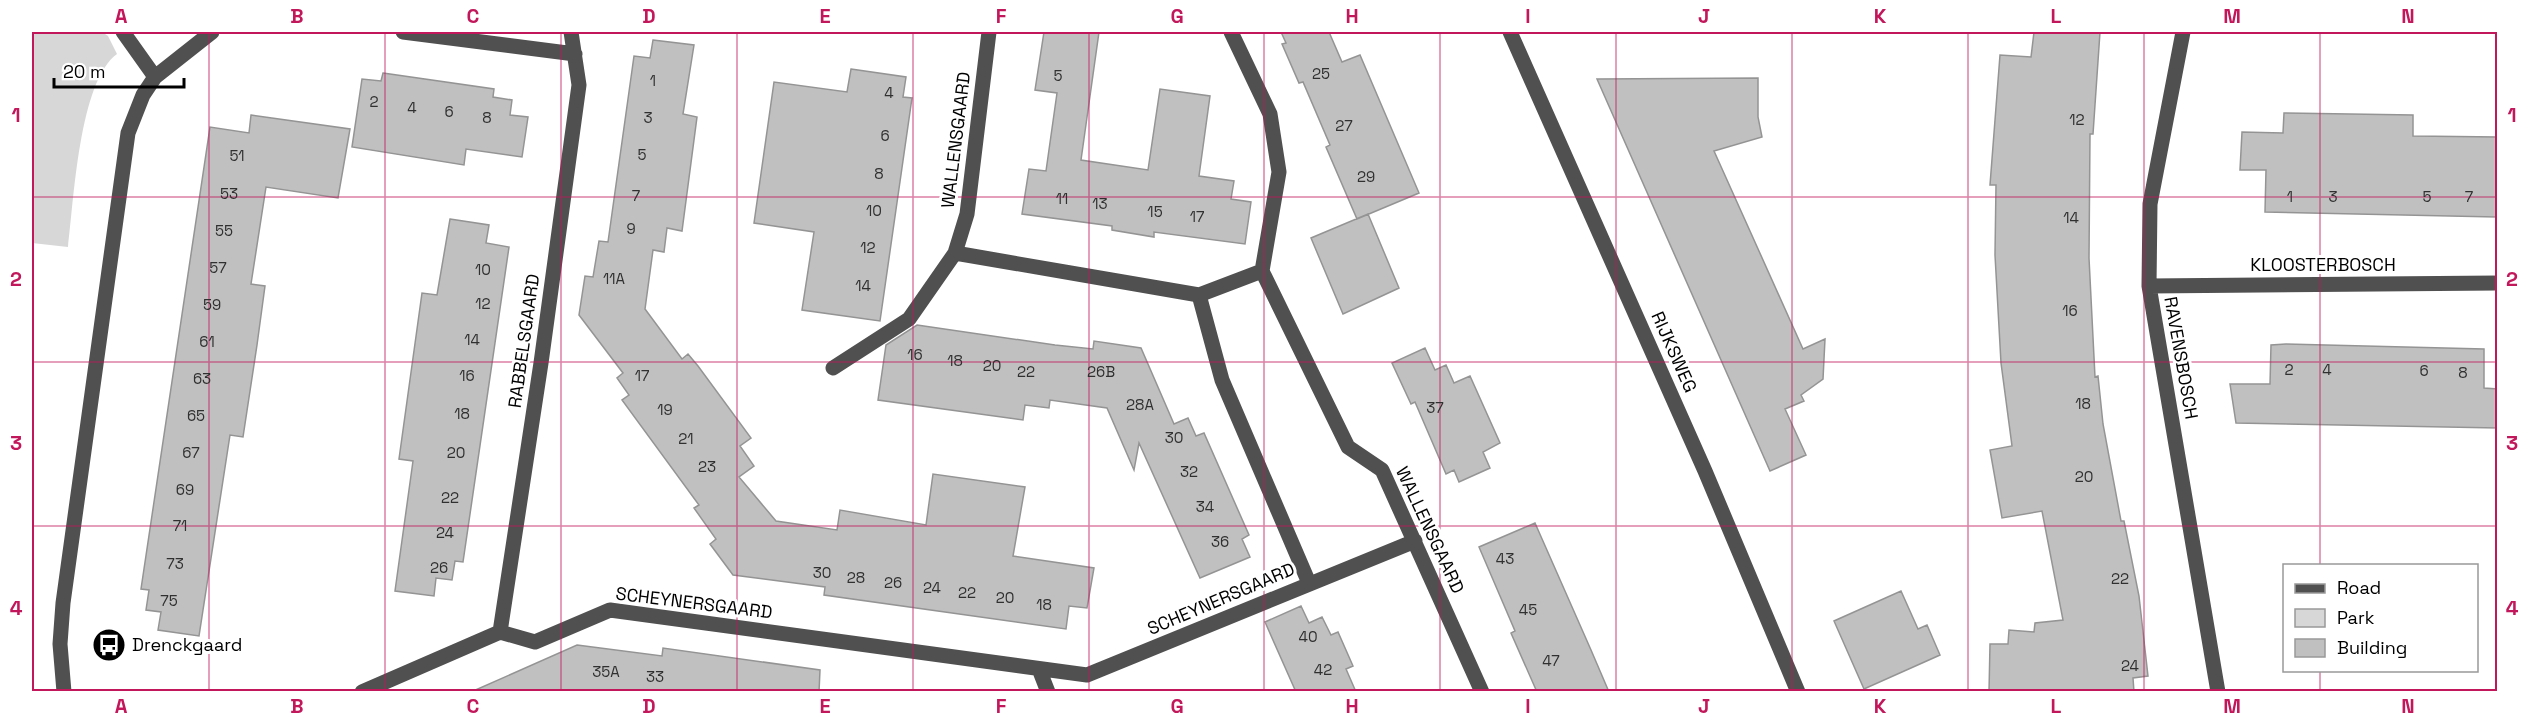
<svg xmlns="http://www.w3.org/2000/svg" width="2529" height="723" viewBox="0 0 2529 723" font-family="'Space Grotesk',sans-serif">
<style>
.green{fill:#d7d7d7}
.building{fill:#c0c0c0;stroke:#949494;stroke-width:1.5}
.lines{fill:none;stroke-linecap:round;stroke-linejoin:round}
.minor{stroke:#505050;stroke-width:15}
.grid{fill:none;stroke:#c2185b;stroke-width:1.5;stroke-opacity:0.55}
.labels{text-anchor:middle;stroke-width:6;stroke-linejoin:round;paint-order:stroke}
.number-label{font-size:15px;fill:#303030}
.street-label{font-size:18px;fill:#000;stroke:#fff}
.poi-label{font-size:18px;fill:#000;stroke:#fff;text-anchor:start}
.neatline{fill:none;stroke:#c2185b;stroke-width:2}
.grid-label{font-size:20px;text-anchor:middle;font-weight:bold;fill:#c2185b}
</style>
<rect width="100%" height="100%" fill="#fff"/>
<!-- green -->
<path class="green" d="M32 32H102L108 36 117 54C79 81 74 201 68 247L32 243Z"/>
<!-- building -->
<path class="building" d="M1044 32H1099L1081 160 1148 170 1160 89 1210 96 1199 176 1234 181 1231 199 1251 202 1245 244 1154 232V237L1112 230V226L1022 214 1029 169 1046 171 1057 93 1035 90Z
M1281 32H1329L1342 62 1360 55 1419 193 1357 219 1326 147 1330 145 1303 82 1299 83 1282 44 1286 43Z
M2034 32H2100L2093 134H2090L2089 258 2095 377 2098 376 2103 424 2121 521H2124L2139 596 2148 676 2133 678 2134 692H1989L1990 644H2008L2009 630 2034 632 2035 623 2063 620 2042 511 2002 518 1990 450 2012 446 2001 363 1995 255 1996 185H1990L2000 55 2031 57Z
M653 40 694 45 683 114 697 117 682 231 667 228 664 252 653 250 645 309 682 359 688 354 698 366 751 438 740 446 754 466 739 477 776 521 837 530 840 510 926 525 933 474 1025 487 1013 556 1094 568 1087 608 1069 606 1066 629 824 595 825 587 733 575 710 544 716 539 694 508 699 505 622 400 629 395 617 378 623 373 579 315 585 276 593 277 599 241 608 242 634 56 650 58Z
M851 69 906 77 903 97 912 98 880 321 802 310 814 232 754 223 774 82 847 92Z
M383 73 494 89 493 97 512 100 510 115 528 117 522 157 466 149 464 165 352 147 362 79 381 81Z
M1758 78V117L1762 137 1714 151 1803 349 1825 339 1823 379 1801 395 1804 401 1785 409 1806 455 1770 471 1597 79Z
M2284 113 2413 115V136L2498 137 2496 217 2265 212 2266 170H2240L2242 132 2283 133Z
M251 115 350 129 338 198 266 187 251 284 265 286 257 345 243 437 230 435 199 636 158 630 161 612 146 610 149 590 141 589 210 127 249 133Z
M1368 214 1399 288 1343 314 1311 238Z
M450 219 489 225 486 243 509 247 463 562 455 561 452 580 436 578 434 596 395 591 413 461 399 459 422 293 437 295Z
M917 325 1055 345 1093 349 1094 341 1141 348 1174 424 1188 418 1196 436 1204 433 1249 535 1242 539 1250 557 1200 578 1139 443 1134 470 1107 408 1050 400 1049 408 1025 405 1023 420 878 400 886 345Z
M2286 344 2484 349V388L2498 389V428L2236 423 2230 384H2270L2271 345Z
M1425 348 1435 370 1446 365 1454 383 1470 376 1500 443 1483 452 1490 468 1459 482 1454 470 1446 474 1415 402 1411 404 1392 363Z
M1535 523 1591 650 1609 692H1537L1511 633 1515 631 1479 547Z
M1901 591 1918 629 1927 625 1940 655 1864 689 1834 621Z
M1301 606 1309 623 1322 617 1331 635 1338 632 1353 666 1346 669 1356 692H1296L1265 622Z
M577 645 662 656 663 648 820 670 819 692H471Z"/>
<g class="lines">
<!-- minor -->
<path class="minor" d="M123 32 155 77
M403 32 575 54
M1231 32 1270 114 1279 172 1262 271 1348 447 1382 470 1482 692
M1510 32 1705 471 1798 692
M2183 32 2150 204 2149 286 2218 692
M955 253 1199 295 1262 271
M2149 286 2498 283
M1199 295 1222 380 1309 583
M833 368 909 319 955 253 967 214 989 32
M500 632 541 363 579 85 571 32
M1039 669 1048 692
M64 692 60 644 63 603 128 133 143 95 155 77 212 32
M362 692 500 632 535 642 610 610 1087 675 1415 541"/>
</g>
<!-- grid -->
<path class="grid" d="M209 32V692M385 32V692M561 32V692M737 32V692M913 32V692M1089 32V692M1264 32V692M1440 32V692M1616 32V692M1792 32V692M1968 32V692M2144 32V692M2320 32V566M32 197H2498M32 362H2498M32 526H2498M2320 670V692"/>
<!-- icons -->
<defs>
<g id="bus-disc" transform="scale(1.725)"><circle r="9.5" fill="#000" stroke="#fff"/><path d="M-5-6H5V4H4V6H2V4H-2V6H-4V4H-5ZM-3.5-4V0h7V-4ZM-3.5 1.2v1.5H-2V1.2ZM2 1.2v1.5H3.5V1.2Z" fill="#fff"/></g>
</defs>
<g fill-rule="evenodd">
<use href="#bus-disc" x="109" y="645"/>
</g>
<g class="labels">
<!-- number labels -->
<g class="number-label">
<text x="1321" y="79">25</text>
<text x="1058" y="81">5</text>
<text x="653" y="86">1</text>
<text x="889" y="98">4</text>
<text x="374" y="107">2</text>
<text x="412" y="113">4</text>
<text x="449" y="117">6</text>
<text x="487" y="123">8</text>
<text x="648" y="123">3</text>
<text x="2077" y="125">12</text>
<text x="1344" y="131">27</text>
<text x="885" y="141">6</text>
<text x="642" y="160">5</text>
<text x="237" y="161">51</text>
<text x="879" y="179">8</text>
<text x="1366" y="182">29</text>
<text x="229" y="199">53</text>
<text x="636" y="201">7</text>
<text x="2290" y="202">1</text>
<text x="2333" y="202">3</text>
<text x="2427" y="202">5</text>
<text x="2469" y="202">7</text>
<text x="1062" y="204">11</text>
<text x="1100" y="209">13</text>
<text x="874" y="216">10</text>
<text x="1155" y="217">15</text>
<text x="1197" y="222">17</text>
<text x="2071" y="223">14</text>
<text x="631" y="234">9</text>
<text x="224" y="236">55</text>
<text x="868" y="253">12</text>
<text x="218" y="273">57</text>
<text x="483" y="275">10</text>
<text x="614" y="284">11A</text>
<text x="863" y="291">14</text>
<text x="483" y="309">12</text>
<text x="212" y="310">59</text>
<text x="2070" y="316">16</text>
<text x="472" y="345">14</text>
<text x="207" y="347">61</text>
<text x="915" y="360">16</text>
<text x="955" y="366">18</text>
<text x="992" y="371">20</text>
<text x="2289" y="375">2</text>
<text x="2327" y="375">4</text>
<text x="2424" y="376">6</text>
<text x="1026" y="377">22</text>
<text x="1101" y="377">26B</text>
<text x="2463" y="378">8</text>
<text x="467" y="381">16</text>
<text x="642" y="381">17</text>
<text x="202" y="384">63</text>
<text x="2083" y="409">18</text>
<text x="1140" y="410">28A</text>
<text x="1435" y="413">37</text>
<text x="665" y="415">19</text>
<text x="462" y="419">18</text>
<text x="196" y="421">65</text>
<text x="1174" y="443">30</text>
<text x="686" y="444">21</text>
<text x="191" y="458">67</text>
<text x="456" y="458">20</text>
<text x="707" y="472">23</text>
<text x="1189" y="477">32</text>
<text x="2084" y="482">20</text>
<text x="185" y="495">69</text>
<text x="450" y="503">22</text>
<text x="1205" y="512">34</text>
<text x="180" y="531">71</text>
<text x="445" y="538">24</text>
<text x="1220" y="547">36</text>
<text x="1505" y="564">43</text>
<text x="175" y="569">73</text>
<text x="439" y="573">26</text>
<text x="822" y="578">30</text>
<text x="856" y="583">28</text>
<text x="2120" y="584">22</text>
<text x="893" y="588">26</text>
<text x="932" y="593">24</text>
<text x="967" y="598">22</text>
<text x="1005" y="603">20</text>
<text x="169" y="606">75</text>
<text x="1044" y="610">18</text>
<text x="1528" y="615">45</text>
<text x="1308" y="642">40</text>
<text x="1551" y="666">47</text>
<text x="2130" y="671">24</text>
<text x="1323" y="675">42</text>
<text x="606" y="677">35A</text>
<text x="655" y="682">33</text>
</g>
<!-- street labels -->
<g class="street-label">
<text transform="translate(956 140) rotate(-83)" y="6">WALLENSGAARD</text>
<text x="2323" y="271">KLOOSTERBOSCH</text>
<text transform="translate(524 341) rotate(-82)" y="6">RABBELSGAARD</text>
<text transform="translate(1674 352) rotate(66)" y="6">RIJKSWEG</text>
<text transform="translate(2181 358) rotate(80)" y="6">RAVENSBOSCH</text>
<text transform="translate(1430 530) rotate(65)" y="6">WALLENSGAARD</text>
<text transform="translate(1221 599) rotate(-23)" y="6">SCHEYNERSGAARD</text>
<text transform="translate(694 603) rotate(7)" y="6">SCHEYNERSGAARD</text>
</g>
<!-- poi labels -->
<g class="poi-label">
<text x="132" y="651">Drenckgaard</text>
</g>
</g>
<!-- border -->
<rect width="2529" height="723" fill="none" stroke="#ffffff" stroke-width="66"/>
<!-- legend -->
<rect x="2283" y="564" width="195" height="108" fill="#ffffff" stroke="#999999" stroke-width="1.5"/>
<rect x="2295" y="584" width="30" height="9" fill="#505050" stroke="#999999" stroke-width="1.5"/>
<text x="2337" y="594" font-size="18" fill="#000000">Road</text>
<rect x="2295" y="609" width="30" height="18" fill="#d7d7d7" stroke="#999999" stroke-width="1.5"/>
<text x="2337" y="624" font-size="18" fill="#000000">Park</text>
<rect x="2295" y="639" width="30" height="18" fill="#c0c0c0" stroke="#999999" stroke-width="1.5"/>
<text x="2337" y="654" font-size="18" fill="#000000">Building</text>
<!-- scale -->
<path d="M54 78v9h130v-9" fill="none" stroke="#000000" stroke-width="3"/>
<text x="63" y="78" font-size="18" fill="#000000" stroke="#ffffff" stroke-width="4.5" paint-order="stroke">20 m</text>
<rect x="33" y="33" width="2463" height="657" class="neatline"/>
<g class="grid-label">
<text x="121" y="23">A</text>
<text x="297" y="23">B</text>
<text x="473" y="23">C</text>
<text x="649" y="23">D</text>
<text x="825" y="23">E</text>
<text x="1001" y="23">F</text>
<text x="1177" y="23">G</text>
<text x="1352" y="23">H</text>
<text x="1528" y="23">I</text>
<text x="1704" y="23">J</text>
<text x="1880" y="23">K</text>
<text x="2056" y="23">L</text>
<text x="2232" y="23">M</text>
<text x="2408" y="23">N</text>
<text x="16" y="122">1</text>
<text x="2512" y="122">1</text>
<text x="16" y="286">2</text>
<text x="2512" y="286">2</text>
<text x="16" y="450">3</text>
<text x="2512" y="450">3</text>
<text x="16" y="615">4</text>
<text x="2512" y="615">4</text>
<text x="121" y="713">A</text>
<text x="297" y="713">B</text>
<text x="473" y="713">C</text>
<text x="649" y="713">D</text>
<text x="825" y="713">E</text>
<text x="1001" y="713">F</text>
<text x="1177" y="713">G</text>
<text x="1352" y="713">H</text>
<text x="1528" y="713">I</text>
<text x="1704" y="713">J</text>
<text x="1880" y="713">K</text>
<text x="2056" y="713">L</text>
<text x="2232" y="713">M</text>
<text x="2408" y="713">N</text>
</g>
</svg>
